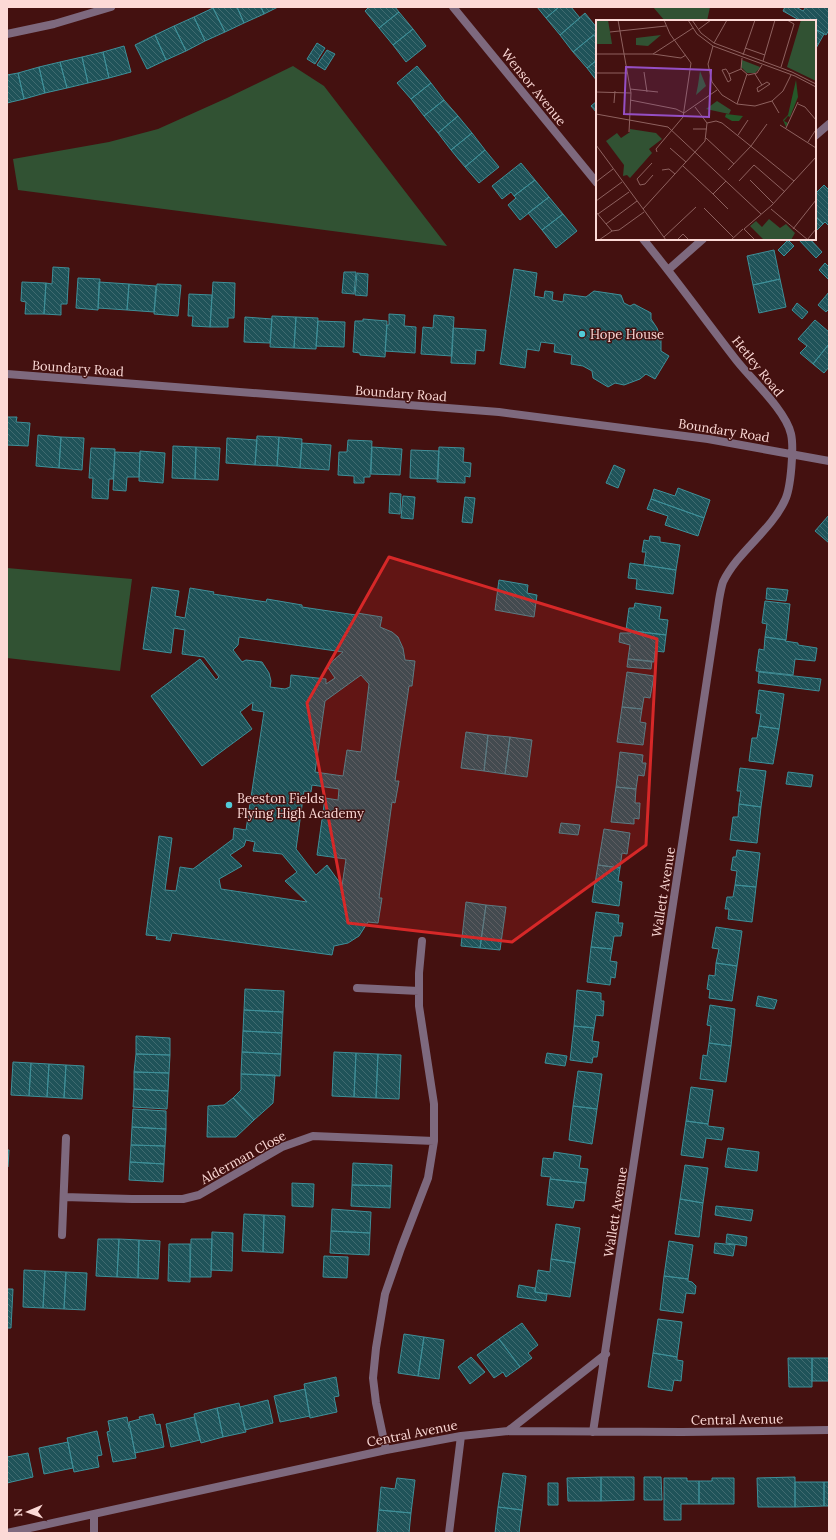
<svg xmlns="http://www.w3.org/2000/svg" width="836" height="1540" viewBox="0 0 836 1540" font-family="Lora,serif">
<style>
.green{fill:#315233}
.building{fill:url(#building-back-hatch);stroke:#3f8f98;fill-rule:evenodd}
.lines{fill:none;stroke-linecap:round;stroke-linejoin:round}
.street{stroke:#7e697e;stroke-width:8}
.marked{fill:#d62828;fill-opacity:0.2;stroke:#d62828;stroke-width:3;stroke-linejoin:round}
.poi-dot{fill:#52cbd8;stroke:#441110;stroke-width:1.5}
.labels{text-anchor:middle;stroke-width:3;stroke-linejoin:round;paint-order:stroke}
.street-label{font-size:13px;fill:#fcd9d6;stroke:#441110}
.poi-label{font-size:13px;fill:#fcd9d6;stroke:#441110;text-anchor:start}
.inset-road{fill:none;stroke:#8e615f;stroke-width:1}
.view{fill:#954fc4;fill-opacity:0.15;stroke:#954fc4;stroke-width:2}
.inset-edge{fill:none;stroke:#fcd9d6;stroke-width:2}
</style>
<defs>
<pattern id="building-back-hatch" width="6" height="6" patternUnits="userSpaceOnUse"><rect width="6" height="6" fill="#1f5359"/><path d="M-1 5l2 2M0 0l6 6M5-1l2 2" fill="none" stroke="#406b70"/></pattern>
</defs>
<rect width="100%" height="100%" fill="#441110"/>
<!-- green -->
<path class="green" d="M653 7H710L707 21H665Z
M293 66 324 86 447 246 18 190 13 159 109 142 158 129 227 98Z
M7 568 132 579 120 671 7 658Z"/>
<!-- building -->
<path class="building" d="M215 7H237L244 23 225 32 213 8Z
M237 7H261L264 14 244 23Z
M261 7H278L264 14Z
M369 7H395L399 12 379 28 365 11Z
M537 7H559L546 18Z
M559 7H571L580 18 560 35 546 18Z
M785 7H796L803 11 806 7H829V30L826 35 815 29V21H801L783 11Z
M213 8 225 32 205 41 194 17Z
M399 12 413 29 393 45 379 28Z
M585 13 597 28V32L573 52 560 35Z
M194 17 205 41 186 51 174 26Z
M174 26 186 51 166 60 155 35Z
M413 29 426 46 406 62 393 45Z
M815 29 824 34 815 50Z
M155 35 166 60 147 69 135 45Z
M594 35 597 39V60L587 68 573 52Z
M317 43 325 48 315 64 307 59Z
M124 46 131 72 109 78 103 52Z
M327 50 335 54 325 70 317 65Z
M103 52 109 78 88 83 82 57Z
M82 57 88 83 67 88 60 62Z
M597 60V81L587 68Z
M60 62 67 88 45 93 39 67Z
M417 66 431 83 411 99 397 83Z
M39 67 45 93 24 99 18 73Z
M18 73 24 99 7 103V75Z
M431 83 444 100 424 116 411 99Z
M444 100 458 116 438 133 424 116Z
M597 101V113L591 106Z
M458 116 472 133 451 150 438 133Z
M472 133 485 150 465 167 451 150Z
M485 150 499 167 479 183 465 167Z
M521 163 535 180 514 196 511 192 502 199 492 186Z
M535 180 549 197 520 220 508 205 516 198 514 196Z
M824 185 829 190V226L825 222 823 224 815 216V194Z
M549 197 563 214 542 230 528 213Z
M563 214 577 231 556 248 542 230Z
M815 216 823 224 815 232Z
M798 239H810L822 252 816 258Z
M788 240 794 246 784 256 778 250Z
M774 250 780 279 753 285 747 256Z
M825 263 829 267V280L819 270Z
M53 267 69 268 67 304H61V315L44 314 46 283 52 284Z
M514 269 537 273 534 296 544 298 545 291 553 292 552 300 563 302 564 294 586 297 594 291 621 295 624 303 630 306 634 304 651 313V319L657 328 661 339V351L669 356 655 379 646 374 640 379 624 385 615 383 608 387 593 378 592 371 583 366 571 364 572 355 554 352 555 344 541 342 539 351 527 349 525 368 500 364Z
M344 272H356L354 294 342 293Z
M357 273 368 274 367 296 355 295Z
M78 278 100 279 98 310 76 308Z
M780 279 786 307 759 313 753 285Z
M22 282 46 283 44 314H25L26 302 21 301Z
M99 282 129 284 127 310 98 308Z
M213 282 235 283 234 318H228V327H210Z
M129 284 156 286 154 312 127 310Z
M157 284 181 285 178 316 154 314Z
M829 292V309L826 312 818 305Z
M189 294 212 295 210 327 192 326 193 316H188Z
M797 303 808 312 802 319 792 310Z
M389 314 405 315 404 326 416 327 415 353 385 351 387 325H389Z
M434 315 454 317 452 356 421 354 423 327 433 328Z
M272 316 296 317 294 348 270 347Z
M245 317 272 319 270 343 244 342Z
M296 317 318 318 316 349 294 348Z
M363 319 387 321 385 357 360 355V353L353 352 355 321H363Z
M815 320 829 332V344L813 364 800 353 807 346 798 339Z
M318 321 345 322 344 347 316 346Z
M453 328 486 330 484 351 476 350 475 364 451 363Z
M829 344V367L824 373 813 364Z
M7 417H17L16 422 30 423 28 446 7 445Z
M38 435 61 437 59 468 36 466Z
M257 436 279 437 277 466 255 465Z
M61 437 84 438 82 470 59 468Z
M279 437 302 439 300 468 277 466Z
M227 438 257 440 255 465 226 463Z
M348 440 372 441 370 477H364V483H354V476L338 475 339 452H347Z
M302 443 331 445 329 470 300 468Z
M173 446 196 447 195 479 172 478Z
M196 447 220 448 218 480 195 479Z
M372 447 402 449 400 475 371 474Z
M439 447 464 448 463 462 471 463 470 477 465 476V483L437 482Z
M91 448 115 449 113 479H109L108 499 92 498 93 478H89Z
M411 450 439 451 438 479 410 478Z
M140 451 165 453 163 483 139 481Z
M115 452 140 453 139 477H127L126 491 113 490Z
M614 465 625 470 618 488 606 483Z
M678 488 710 500 704 518 651 499 654 489 675 496Z
M390 493 401 494 400 514 389 513Z
M403 496 415 497 413 519 401 518Z
M465 497 475 498 472 523 462 522Z
M651 499 704 518 698 536 665 525 668 516 647 509Z
M829 515V543L815 531Z
M650 536 660 537V542L680 545 676 570 644 565 646 552H642L644 540 649 541Z
M630 563 676 570 673 594 636 589 637 579 628 578Z
M499 580 528 585 527 593 537 595 534 617 495 610Z
M152 587 179 591 175 616 185 618 190 588 214 592 213 594 266 602 267 599 302 605V607L356 615 357 613 382 617 380 627 392 632 398 637 403 648 405 660 415 661 412 686H409L395 781H399L395 803 392 802 379 898H382L378 923 368 922 359 936 348 943 334 946 332 955 172 933 170 941 156 939 157 936 146 935 159 836 172 838 165 890 176 891 180 867 193 869 233 839 234 828 246 830 264 712 252 710 253 702 240 712 252 729 202 766 151 696 200 659 216 680 219 677 204 657 182 654 185 630 174 628 171 653 143 649ZM239 637 343 652 327 666 335 678 326 684V679L291 675 290 687 285 689 270 687 271 681 269 673 262 662 246 660 242 662 233 650 238 645ZM361 675 369 684 361 752 347 750 343 776 315 772 325 701ZM312 785 339 789 338 800 325 798 317 855 346 859 342 886 327 865 316 875 296 849 304 791 311 792ZM246 840 255 842 253 851 282 854 297 872 285 881 307 902 221 889 219 879 242 866 230 855 244 846Z
M767 588 788 590 786 601 766 599Z
M765 601 790 604 786 640 765 637 767 624 762 623Z
M635 603 661 607 659 619 668 620 666 635 626 630 629 608H634Z
M631 631 666 635 664 652 655 651 654 662 628 659 630 645 619 642 620 633H631Z
M765 637 786 640 785 641 798 643V645L817 648 815 661 795 659 793 675 756 671 759 649 764 650Z
M628 659 652 661 651 669 627 667Z
M627 672 654 676 650 698 644 697 642 709 622 707Z
M759 672 821 679 819 691 758 683Z
M759 690 784 694 779 729 759 726 761 714 756 713Z
M622 707 642 709 640 722 646 723 643 745 617 742Z
M759 726 779 729 773 764 749 761 752 738H757Z
M466 732 488 735 484 771 461 768Z
M488 735 510 737 505 774 484 771Z
M510 737 532 740 527 777 505 774Z
M620 752 643 755 642 763H646L644 776 638 775 636 789 616 787Z
M740 768 766 771 761 807 739 804 741 791H737Z
M788 772 813 775 811 787 786 784Z
M616 787 636 789 635 803H640L639 819 634 818V824L611 822Z
M739 804 761 807 757 843 730 840 733 817H738Z
M561 823 580 825 578 835 559 833Z
M604 829 630 833 627 854 622 853 620 868 598 865Z
M737 850 760 853 756 887 735 885 737 871 731 870 733 857H736Z
M598 865 620 868 618 881 622 882 619 906 592 902Z
M735 885 756 887 752 922 728 919 729 909H725L727 897H733Z
M466 902 486 905 480 948 461 946Z
M486 905 506 907 500 950 480 948Z
M596 912 619 915 618 923H623L621 936H614L612 949 591 947Z
M716 927 742 931 737 966 716 963 719 949 712 948Z
M591 947 612 949 610 961 617 962 615 978 611 977 610 985 587 982Z
M716 963 737 966 732 1001 709 998 710 990 707 989 709 975 715 976Z
M245 989 284 991 283 1012 244 1010Z
M577 990 601 993V1001H604L603 1016 596 1015 594 1028 574 1026Z
M758 996 777 1000 774 1009 756 1006Z
M710 1005 735 1009 731 1046 709 1043 711 1026 707 1025Z
M244 1010 283 1012 282 1033 243 1031Z
M574 1026 594 1028 592 1041 599 1042 597 1057H593L592 1063 570 1060Z
M243 1031 282 1033 281 1054 242 1052Z
M136 1036 170 1038V1055L136 1054Z
M709 1043 731 1046 726 1082 700 1079 703 1055 707 1056Z
M242 1052 281 1054 280 1076 241 1074Z
M334 1052 356 1053 354 1097 332 1096Z
M356 1053 378 1054 376 1098 354 1097Z
M547 1053 567 1056 565 1066 545 1063Z
M136 1054 170 1055 169 1073 134 1072Z
M378 1054 401 1055 399 1099 376 1098Z
M13 1062 31 1063 29 1096 11 1095Z
M31 1063 49 1064 47 1097 29 1096Z
M49 1064 66 1065 64 1098 47 1097Z
M66 1065 84 1066 82 1099 64 1098Z
M578 1071 602 1074 597 1109 573 1106Z
M134 1072 169 1073 168 1091 134 1089Z
M241 1074 275 1075 273 1103 254 1120 233 1098 241 1090Z
M691 1087 713 1090 708 1124 686 1121Z
M134 1089 168 1091 167 1109 133 1107Z
M233 1098 254 1120 236 1137H207L208 1106 224 1105Z
M573 1106 597 1109 592 1144 569 1140Z
M133 1109 166 1111V1129L132 1127Z
M686 1121 708 1124V1126L724 1128 722 1140 706 1138 703 1158 681 1155Z
M132 1127 166 1129 165 1146 131 1145Z
M131 1145 165 1146 164 1164 130 1162Z
M728 1148 759 1152 757 1171 725 1167Z
M7 1150H9L8 1167H7Z
M554 1152 581 1156 579 1168 588 1169 586 1183 550 1179 551 1177 541 1176 543 1158 553 1159Z
M130 1162 164 1164 163 1182 129 1180Z
M353 1163 392 1165 391 1186 352 1185Z
M685 1165 708 1168 703 1203 680 1199Z
M550 1179 586 1183 584 1201 575 1200 573 1208 547 1205Z
M292 1183 314 1184 313 1207 292 1206Z
M352 1185 391 1186 390 1208 351 1206Z
M680 1199 703 1203 699 1237 675 1234Z
M716 1206 753 1210 751 1221 715 1215Z
M332 1209 371 1212 370 1233 331 1231Z
M244 1214 264 1215 263 1252 242 1251Z
M264 1215 285 1216 283 1253 263 1252Z
M556 1224 580 1228 575 1263 551 1259Z
M331 1231 370 1233 369 1255 330 1253Z
M212 1232 233 1233 232 1271 211 1270Z
M727 1234 747 1237 746 1246 726 1243Z
M98 1239H119L117 1277 96 1276Z
M119 1239 139 1240 138 1278 117 1277Z
M191 1239H212L211 1277H190Z
M139 1240 160 1241 158 1279 138 1278Z
M669 1241 693 1245 688 1279 664 1276Z
M715 1243 735 1245 733 1256 714 1253Z
M169 1244H190V1282L168 1281Z
M324 1256 348 1257 347 1278 323 1277Z
M551 1259 575 1263 570 1297 535 1292 538 1270 550 1272Z
M24 1270 45 1271 43 1308 23 1307Z
M45 1271 66 1272 64 1309 43 1308Z
M66 1272 87 1273 85 1310 64 1309Z
M664 1276 688 1279V1281L692 1282 696 1286 695 1294 686 1293 683 1313 660 1310Z
M519 1285 535 1288V1292L547 1294 546 1301 517 1297Z
M7 1289H13L11 1328H7Z
M658 1319 682 1322 677 1357 653 1353Z
M522 1323 538 1345 528 1353 532 1358 520 1367 499 1339Z
M404 1334 424 1337 418 1376 398 1373Z
M424 1337 444 1340 439 1379 418 1376Z
M499 1339 520 1367 506 1377 503 1372 494 1378 477 1355Z
M653 1353 677 1357V1360L683 1361 681 1381 674 1380 672 1391 648 1387Z
M471 1357 485 1372 470 1384 458 1367Z
M788 1358H812V1387H789Z
M812 1358H829V1381H812Z
M336 1377 339 1396 334 1397 337 1412 310 1418 304 1384Z
M305 1389 310 1416 280 1422 274 1396Z
M268 1400 273 1423 245 1430 240 1407Z
M239 1403 246 1432 223 1437 217 1408Z
M217 1408 223 1437 201 1443 194 1414Z
M153 1414 156 1425 160 1424 164 1447 135 1453 129 1422 140 1419 139 1417Z
M127 1417 129 1428H130L136 1458 113 1462 107 1432 110 1431 108 1421Z
M194 1417 200 1440 171 1447 166 1424Z
M97 1431 102 1455 97 1456 99 1467 74 1472 67 1438Z
M68 1442 73 1468 44 1474 39 1448Z
M28 1453 33 1477 7 1483V1457Z
M503 1473 526 1476 522 1510 498 1507Z
M601 1477H634V1500L601 1501Z
M601 1477V1501H568L567 1478Z
M644 1477H661L662 1500H644Z
M795 1477V1507H758L757 1478Z
M397 1478 415 1480 411 1513 379 1510 381 1487 395 1489Z
M664 1478H687V1481H699V1504H681V1520H664Z
M712 1478H734V1504H699V1481H712Z
M795 1482H824V1506L795 1507Z
M824 1482H829V1506H824Z
M548 1483H558V1505H548Z
M498 1507 522 1510 519 1533H495Z
M379 1510 411 1513 409 1533H377Z"/>
<g class="lines">
<!-- street -->
<path class="street" d="M453 7 597 183
M7 34 54 24 111 7
M815 136 829 124
M668 270 703 239
M7 374 499 412 708 439 829 461
M357 988 419 991
M64 1197 132 1199H183L199 1195 282 1147 313 1136 434 1141
M62 1235 66 1138
M508 1431 606 1354
M593 1432 719 600C720 594 721 588 723 582 738 551 771 531 785 500 791 488 794 447 791 434 786 411 752 380 737 361 706 321 676 279 643 239
M386 1450 376 1403 373 1378 376 1348 385 1294 401 1248 428 1178 434 1141V1104L419 1006V973L422 941
M94 1514V1533
M7 1533 386 1450 461 1436 508 1431 682 1432 829 1430
M449 1533 461 1436"/>
</g>
<!-- marked area -->
<path class="marked" d="M389 557 657 639 646 845 512 942 348 923 307 703Z"/>
<!-- markers -->
<g class="poi-dot">
<circle cx="582" cy="334" r="4"/>
<circle cx="229" cy="805" r="4"/>
</g>
<g class="labels">
<!-- street labels -->
<g class="street-label">
<text transform="translate(534 87) rotate(51)" y="5">Wensor Avenue</text>
<text transform="translate(758 366) rotate(51)" y="5">Hetley Road</text>
<text transform="translate(78 368) rotate(4)" y="5">Boundary Road</text>
<text transform="translate(401 393) rotate(4)" y="5">Boundary Road</text>
<text transform="translate(724 430) rotate(9)" y="5">Boundary Road</text>
<text transform="translate(663 892) rotate(-81)" y="5">Wallett Avenue</text>
<text transform="translate(243 1157) rotate(-29)" y="5">Alderman Close</text>
<text transform="translate(615 1212) rotate(-81)" y="5">Wallett Avenue</text>
<text transform="translate(737 1419) rotate(-1)" y="5">Central Avenue</text>
<text transform="translate(412 1433) rotate(-11)" y="5">Central Avenue</text>
</g>
<!-- poi labels -->
<g class="poi-label">
<text x="590" y="339">Hope House</text>
<text x="237" y="803">Beeston Fields<tspan x="237" dy="15">Flying High Academy</tspan></text>
</g>
</g>
<!-- overview -->
<g transform="translate(596 20)">
<rect width="220" height="220" fill="#441110"/>
<path d="M146 40 164 47 163 49 159 53H151L145 47Z" fill="#315233"/>
<path d="M200 60 202 77 194 97 192 96 188 101 192 103 190 107 187 100 192 95ZM130 94 147 96 143 101H136L129 97Z" fill="#255829"/>
<path d="M0 0H12L16 24H0ZM205 0H220V61L191 47ZM65 15 52 26 40 25V18ZM104 51 110 66 100 75 102 65ZM121 81 135 90 133 94 110 89ZM34 109 60 113 66 119 53 129 56 133 34 158 31 155 27 156 28 145 10 121 21 113 25 118 34 112ZM173 199 184 208 190 204 199 213 195 220H168L154 206 160 201 166 207Z" fill="#315233"/>
<path class="inset-road" d="M22 0 35 73 33 112M92 0 101 14 117 26 199 56 220 67M96 0 105 13 118 23 196 52 220 64M103 9 115 0M14 12 70 6M118 23 131 0M117 26 112 44 116 62 126 75 141 84 159 86 176 81 187 71 195 55M149 28 169 35M0 34H57L85 38 90 35M57 34 97 8M147 35 159 0M146 38 145 49 152 55 161 53 166 45M167 41 179 0M185 47 198 4 191 0M48 52 51 72M0 53H31M133 54 130 49 126 50 132 62 135 60 133 54 145 49M159 54 166 65 171 62 174 64 162 72 161 68 166 65M34 69 62 72M0 72 35 73M34 80 80 89 88 93M176 81 183 93M18 83 19 71M141 84 151 54M202 84 209 87 220 100M88 93 121 70M0 94 72 107 165 194M111 103 120 101 126 103 198 161M184 105 220 128M190 108 202 82M97 109H111M142 115 152 100M110 118 138 144M212 122 219 111M0 125 70 220M74 128 90 142M61 132 60 129 87 97 95 43 74 14 68 0M87 146 117 174 130 161M66 150 73 149 79 154M132 150 155 126 171 104M154 160 177 183M143 161 158 145 189 172M0 162 17 149M44 165 41 159 56 143M44 165 49 164 57 155M117 174 132 189M0 181 26 162M108 188 137 217M47 189 109 121 111 103 99 87M175 189 212 220M0 192 16 211M2 194 33 172M10 204 41 181M197 209 220 180M16 211 23 210 48 192M68 217 100 187M3 220 16 211M81 220 87 214 93 220M135 220 147 209M159 220 148 209 176 185 220 137M211 220 220 209"/>
<path class="view" d="M30 47 115 50 113 97 28 94Z"/>
<rect width="220" height="220" class="inset-edge"/>
</g>
<!-- border -->
<rect width="836" height="1540" fill="none" stroke="#fcd9d6" stroke-width="16"/>
<!-- north arrow -->
<g transform="translate(28 1512) rotate(268)" stroke="#441110" stroke-width="3" paint-order="stroke">
<path d="M0-3L7 15L0 10L-7 15Z" fill="#fcd9d6"/>
<text y="-6" font-size="11" font-weight="bold" text-anchor="middle" fill="#fcd9d6">N</text>
</g>
</svg>
